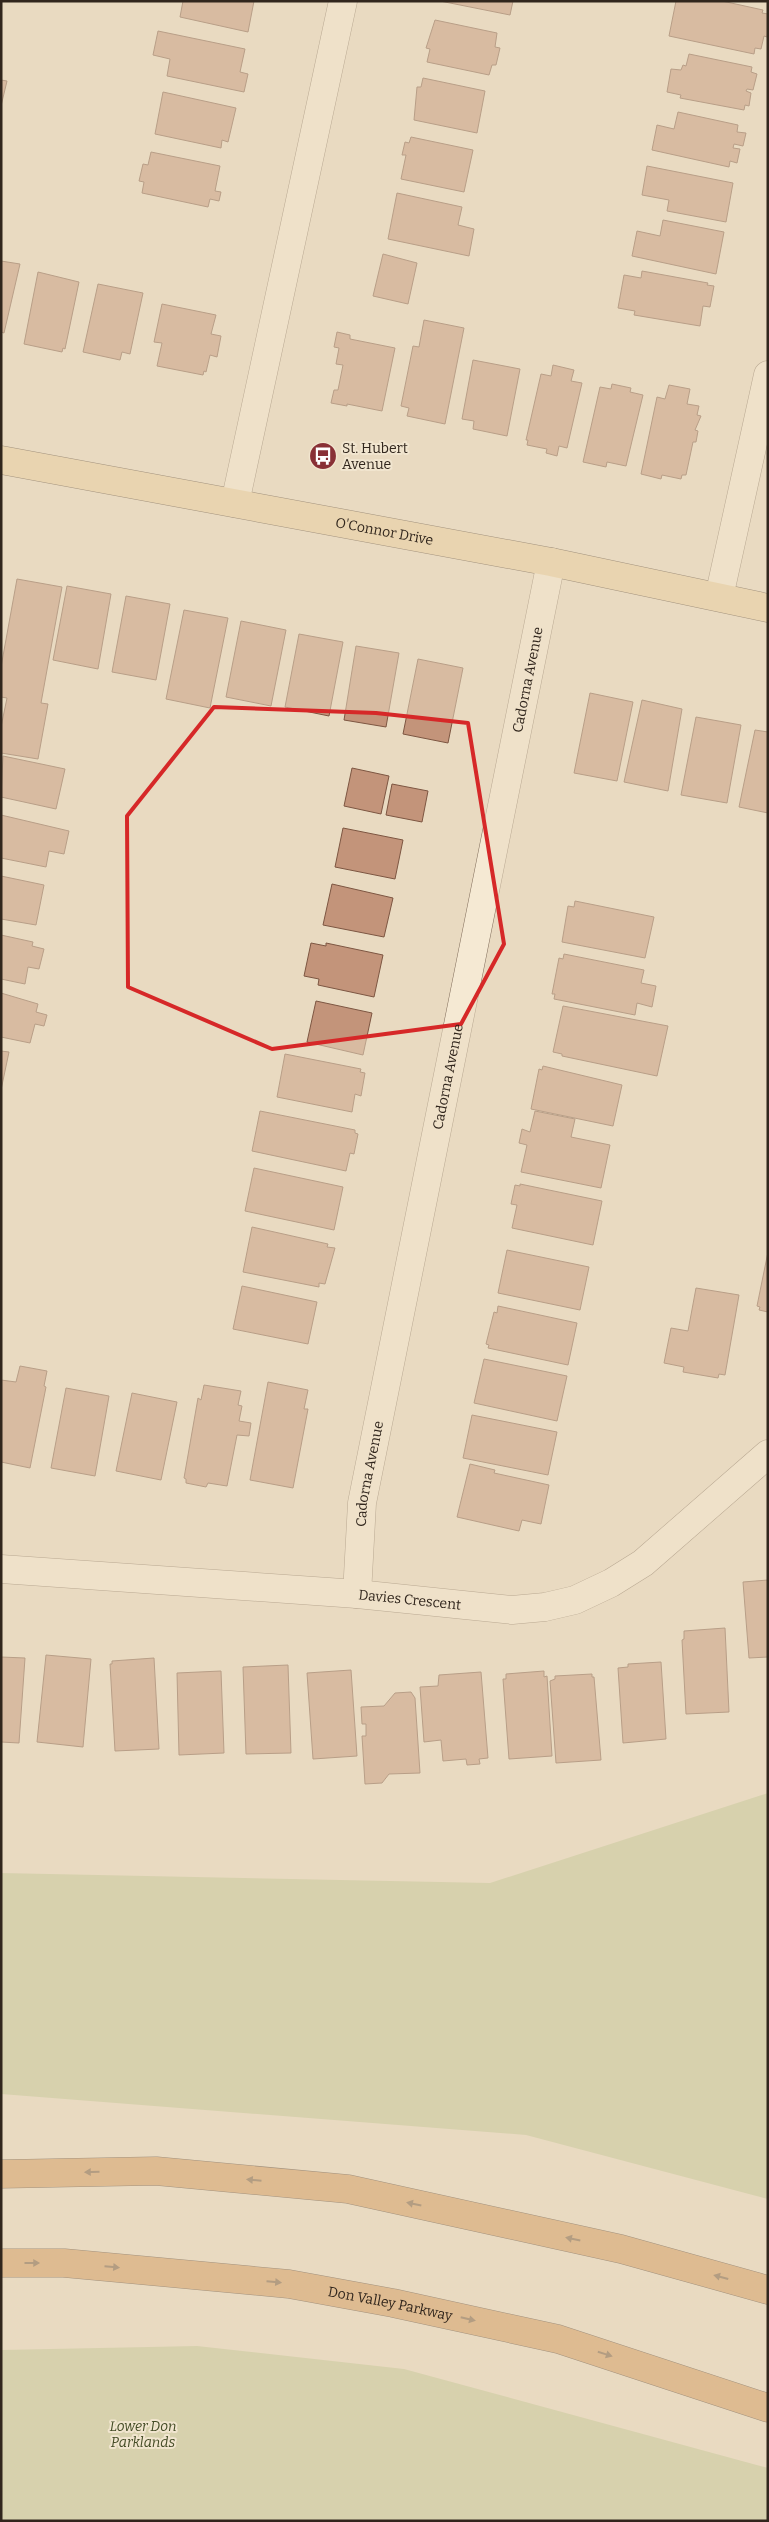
<svg xmlns="http://www.w3.org/2000/svg" width="769" height="2522" viewBox="0 0 769 2522" font-family="Bitter,serif">
<style>
.green{fill:#c2c596}
.building{fill:#c3947a;stroke:#7d5642}
.lines{fill:none;stroke-linecap:round;stroke-linejoin:round}
.minor-casing{stroke:#806c5a;stroke-width:29}
.major-casing{stroke:#4e3b2e;stroke-width:29}
.highway-casing{stroke:#4e3b2e;stroke-width:29}
.minor{stroke:#f5e9d3;stroke-width:28}
.major{stroke:#e9cd9b;stroke-width:28}
.highway{stroke:#d19558;stroke-width:28}
.oneway{fill:#715235}
.marked{fill:none;stroke:#d62828;stroke-width:4;stroke-linejoin:round}
.labels{text-anchor:middle;stroke-width:4;stroke-linejoin:round;paint-order:stroke}
.poi-label{font-size:14px;fill:#31261d;stroke:#f1e5cf;text-anchor:start}
.street-label{font-size:14px;fill:#31261d;stroke:#f1e5cf}
.park-label{font-size:14px;font-style:italic;fill:#444c26;stroke:#f1e5cf}
</style>
<rect width="100%" height="100%" fill="#e9dac1"/>
<!-- green -->
<path class="green" d="M768 1793V2199L526 2135 1 2094V1873L490 1883Z
M197 2346 404 2369 768 2468V2521H1V2350Z"/>
<!-- building -->
<path class="building" d="M183 1H254L248 32 180 17Z
M440 1H513L510 15Z
M676 1H722L763 10 762 13 768 14V31L767 37 764 36 761 49 755 48 754 54 669 36Z
M435 20 497 33 495 47 500 48 496 65H492L489 75 427 62 430 49 426 48Z
M158 31 245 49 240 72 248 74 244 92 167 76 170 59 153 55Z
M689 54 752 67 751 72 757 74 753 90 747 89 746 91 751 93 749 106 745 105 744 110 680 98 681 95 667 92 671 69 681 70 683 65 686 66Z
M423 78 485 91 477 133 414 120 417 87H421Z
M1 80 7 81 1 106Z
M163 92 236 108 228 142 222 140 221 148 155 134Z
M678 112 738 125 737 132 746 133 743 146 734 144 733 148 740 149 737 163 730 161 729 167 652 150 657 125 674 129Z
M411 137 473 150 464 192 401 179 406 155H402L405 142 409 143Z
M151 152 220 166 215 191 221 192 219 201 210 199 208 207 142 193 144 182 139 181 143 164 148 165Z
M647 166 733 183 726 222 667 211 669 200 642 195Z
M397 193 462 207 458 225 474 229 469 256 388 239Z
M663 220 724 232 716 274 632 256 637 231 660 236Z
M383 254 417 263 408 304 373 296Z
M1 261 20 264 4 333 1 332Z
M642 271 708 283 707 285 714 286 710 307 703 306 700 326 634 315 635 311 618 308 624 275 641 278Z
M38 272 79 282 65 349 63 348 62 352 24 344Z
M98 284 143 293 130 354 122 352 120 360 83 352Z
M162 304 216 315 211 334 221 336 217 357 210 355 206 372 204 371 203 375 157 366 162 343 154 342Z
M424 320 464 328 445 424 407 416 409 408 401 406 413 346 419 347Z
M337 332 350 335V339L395 348 382 411 347 404V406L331 403 334 390H338L343 365 336 364 339 348 334 347Z
M473 360 520 369 507 436 473 429 474 421 462 419Z
M553 365 574 370 571 381 582 383 567 448 559 446 557 456 546 453 547 449 527 445 528 440H526L541 374 551 376Z
M612 384 631 388 630 392 643 395 626 466 607 462 606 467 583 462 600 387 611 389Z
M669 385 690 389 687 404 699 406 697 415 701 416 695 430 698 431 696 442H693L686 475H682L681 479 662 475 661 479 641 474 657 397 665 399Z
M17 579 62 587 41 703 48 704 38 759 1 753V727L7 698 1 697V667Z
M67 586 111 594 98 669 53 660Z
M126 596 170 604 156 680 112 672Z
M184 610 228 618 210 708 166 699Z
M241 621 286 630 271 706 226 697Z
M299 634 343 642 329 716 285 707Z
M356 646 399 653 386 727 344 720Z
M418 659 463 668 448 743 403 734Z
M590 693 633 702 617 781 574 773Z
M642 700 682 709 668 791 624 782Z
M696 717 741 725 727 803 681 795Z
M755 730 768 732V813L739 807Z
M3 756 65 769 56 809 1 797Z
M352 768 389 776 381 814 344 806Z
M392 784 428 791 422 822 386 815Z
M1 815 69 831 64 854 49 851 46 867 1 858Z
M343 828 403 840 395 879 335 867Z
M1 876 44 885 36 925 1 919Z
M332 884 393 898 384 937 323 925Z
M575 901 654 917 645 958 562 942 568 906 574 907Z
M1 935 33 942 32 946 44 949 39 969 28 967 25 984 1 979Z
M311 943 326 946V943L383 955 374 997 318 985 319 979 304 976Z
M564 954 644 970 641 983 656 986 652 1007 637 1003 635 1015 554 999 555 994H552L559 958 563 959Z
M1 993 38 1004 36 1012 47 1015 44 1026 35 1024 30 1043 1 1037Z
M316 1001 372 1013 363 1055 307 1042Z
M563 1006 668 1026 657 1076 562 1056V1054L553 1052Z
M1 1051 9 1052 1 1090Z
M285 1054 361 1069 360 1072 365 1073 361 1096 355 1094 352 1112 277 1097Z
M543 1066 622 1085 613 1126 531 1109 539 1069 542 1070Z
M260 1111 355 1130V1133L358 1134 354 1154 350 1153 346 1171 252 1151Z
M535 1111 575 1119 571 1137 610 1145 601 1188 521 1172 527 1145 519 1143 522 1129 530 1132Z
M254 1168 343 1187 334 1230 245 1211Z
M520 1184 602 1201 593 1245 512 1228 517 1205 511 1204 515 1185 520 1186Z
M252 1227 328 1244 327 1247 335 1248 325 1284 319 1283V1287L243 1272Z
M507 1250 589 1267 580 1310 498 1293Z
M768 1252V1312L759 1310 760 1307 757 1306Z
M242 1286 317 1302 308 1344 233 1329Z
M696 1288 739 1295 725 1375 719 1374 718 1378 683 1372 684 1367 664 1363 671 1328 688 1331Z
M498 1306 577 1323 568 1365 488 1348 489 1345 486 1344 494 1312 497 1313Z
M484 1359 567 1376 557 1421 474 1403Z
M20 1366 47 1371 44 1386 46 1387 30 1468 1 1462V1380L16 1382Z
M268 1382 308 1390 304 1409H308L293 1488 250 1480Z
M204 1385 241 1391 238 1405 242 1406 239 1421 251 1423 249 1436 237 1435 227 1486 208 1483 206 1487 186 1483V1479L184 1478 198 1398 201 1400Z
M66 1388 109 1396 95 1476 51 1468Z
M132 1393 177 1402 161 1480 116 1471Z
M472 1415 557 1432 548 1475 463 1458Z
M470 1464 495 1470 494 1473 549 1485 541 1524 522 1520 519 1531 457 1517Z
M768 1580V1657L749 1658 743 1582Z
M725 1628 729 1712 686 1714 682 1640 684 1639V1631Z
M46 1655 91 1659 83 1747 37 1742Z
M1 1657 25 1658 19 1743 1 1742Z
M154 1658 159 1749 115 1751 110 1664H112V1661Z
M661 1662 666 1739 623 1743 618 1668 628 1667V1664Z
M288 1665 291 1753 246 1754 243 1667Z
M351 1670 357 1756 313 1759 307 1673Z
M221 1671 224 1753 179 1755 177 1673Z
M544 1671V1677L547 1676 552 1756 509 1759 503 1679H506V1674Z
M481 1672 488 1758 479 1759 480 1764 467 1765 466 1759 443 1761 441 1740 424 1742 420 1687 438 1686 439 1675Z
M592 1674V1677H594L601 1760 556 1763 550 1681 555 1679V1676Z
M411 1692 415 1698 420 1773 389 1774 382 1783 365 1784 362 1736H366V1724H362L361 1707 384 1706 395 1693Z"/>
<g class="lines">
<!-- minor casing -->
<g class="minor-casing">
<g id="minor">
<path d="M235 503 343 1"/>
<path d="M719 597 768 375"/>
<path id="s1" d="M1 1569 357 1594 512 1610 545 1607 575 1600 611 1583 643 1563 768 1454"/>
<path id="s2" d="M357 1594 362 1503 551 562"/>
</g>
</g>
<!-- major casing -->
<g class="major-casing">
<g id="major">
<path id="s3" d="M1 460 551 562 768 608"/>
</g>
</g>
<!-- highway casing -->
<g class="highway-casing">
<g id="highway">
<path d="M1 2174 156 2171 348 2189 621 2249 768 2290"/>
<path id="s4" d="M1 2263H64L289 2284 393 2303 558 2339 768 2408"/>
</g>
</g>
<!-- minor -->
<use href="#minor" class="minor"/>
<!-- major -->
<use href="#major" class="major"/>
<!-- highway -->
<use href="#highway" class="highway"/>
</g>
<!-- one-way arrows -->
<defs><path id="oneway-solid" d="M-6-.8H1V-3.2L6.5 0L1 3.2V.8H-6Z" transform="scale(1.25)"/></defs>
<g class="oneway">
<use href="#oneway-solid" transform="translate(92 2172) rotate(179)"/>
<use href="#oneway-solid" transform="translate(254 2180) rotate(-175)"/>
<use href="#oneway-solid" transform="translate(414 2204) rotate(-168)"/>
<use href="#oneway-solid" transform="translate(573 2239) rotate(-168)"/>
<use href="#oneway-solid" transform="translate(32 2263)"/>
<use href="#oneway-solid" transform="translate(112 2267) rotate(5)"/>
<use href="#oneway-solid" transform="translate(721 2277) rotate(-165)"/>
<use href="#oneway-solid" transform="translate(274 2282) rotate(5)"/>
<use href="#oneway-solid" transform="translate(468 2319) rotate(13)"/>
<use href="#oneway-solid" transform="translate(605 2354) rotate(17)"/>
</g>
<!-- marked area -->
<path d="M0 0H769V2522H0ZM214 707 376 713 468 723 504 944 461 1024 272 1049 128 987 127 816Z" fill="#e9dac1" fill-opacity=".55" fill-rule="evenodd"/>
<path class="marked" d="M214 707 376 713 468 723 504 944 461 1024 272 1049 128 987 127 816Z"/>
<!-- icons -->
<defs>
<g id="bus-disc" transform="scale(1.4375)"><circle r="9.5" fill="#893036" stroke="#f1e5cf"/><path d="M-5-6H5V4H4V6H2V4H-2V6H-4V4H-5ZM-3.5-4V0h7V-4ZM-3.5 1.2v1.5H-2V1.2ZM2 1.2v1.5H3.5V1.2Z" fill="#fff"/></g>
</defs>
<g fill-rule="evenodd">
<use href="#bus-disc" x="323" y="456"/>
</g>
<g class="labels">
<!-- poi labels -->
<g class="poi-label">
<text x="342" y="453">St. Hubert<tspan x="342" dy="16">Avenue</tspan></text>
</g>
<!-- street labels -->
<g class="street-label">
<text dy="5" stroke="none"><textPath href="#s3" startOffset="390">O'Connor Drive</textPath></text>
<text dy="5" stroke="none"><textPath href="#s2" startOffset="931">Cadorna Avenue</textPath></text>
<text dy="5" stroke="none"><textPath href="#s2" startOffset="526">Cadorna Avenue</textPath></text>
<text dy="5" stroke="none"><textPath href="#s2" startOffset="121">Cadorna Avenue</textPath></text>
<text dy="5" stroke="none"><textPath href="#s1" startOffset="410">Davies Crescent</textPath></text>
<text dy="5" stroke="none"><textPath href="#s4" startOffset="392">Don Valley Parkway</textPath></text>
</g>
<!-- park labels -->
<g class="park-label">
<text x="143" y="2431">Lower Don<tspan x="143" dy="16">Parklands</tspan></text>
</g>
</g>
<!-- border -->
<rect width="769" height="2522" fill="none" stroke="#31261d" stroke-width="5"/>
</svg>
